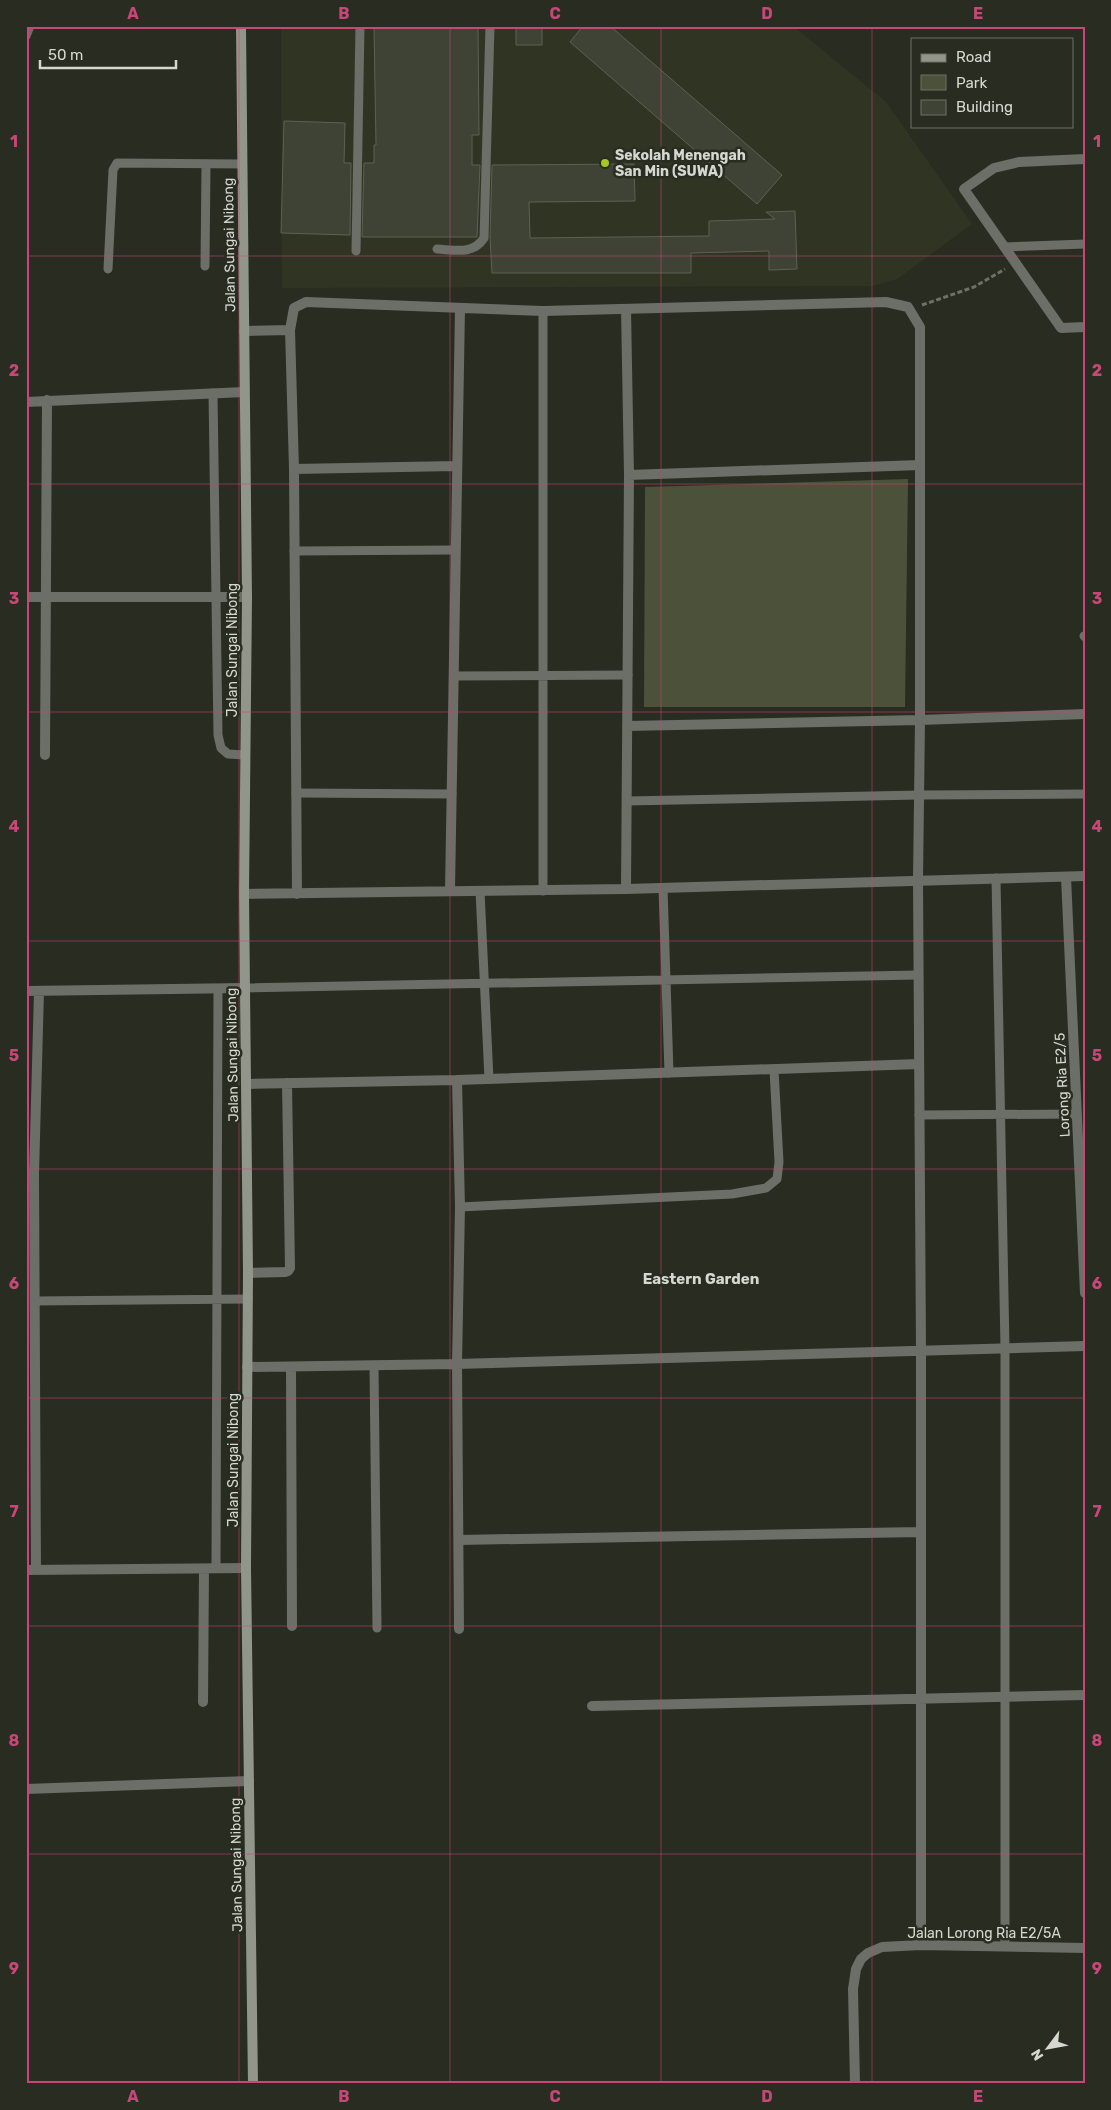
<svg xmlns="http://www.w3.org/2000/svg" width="1111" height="2110" viewBox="0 0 1111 2110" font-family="Rubik,sans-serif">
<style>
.built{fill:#303523}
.green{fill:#4b5239}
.building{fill:#3f4336;stroke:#5d6153}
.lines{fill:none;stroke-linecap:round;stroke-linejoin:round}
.path{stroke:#6f7167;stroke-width:3;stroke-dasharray:5 2.5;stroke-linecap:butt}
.lane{stroke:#6c6e68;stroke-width:9}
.street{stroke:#6c6e68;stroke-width:10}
.secondary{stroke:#91958a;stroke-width:10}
.grid{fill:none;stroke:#c74878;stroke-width:1;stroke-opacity:0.55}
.poi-dot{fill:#a6c821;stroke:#292c20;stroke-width:2}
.labels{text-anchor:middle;stroke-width:5;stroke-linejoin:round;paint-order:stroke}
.poi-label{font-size:14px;font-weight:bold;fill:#d6d8d0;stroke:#292c20;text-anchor:start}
.street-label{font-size:14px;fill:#d6d8d0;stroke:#292c20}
.neighbourhood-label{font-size:15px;font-weight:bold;fill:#d6d8d0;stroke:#292c20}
.neatline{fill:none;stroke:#c74878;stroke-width:2}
.grid-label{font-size:16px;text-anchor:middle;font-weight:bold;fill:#c74878}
</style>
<rect width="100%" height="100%" fill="#292c20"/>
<!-- built -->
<path class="built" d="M281 26H793L886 102 972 224 897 279 872 286 282 288Z"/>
<!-- green -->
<path class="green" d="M908 479 905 707H644L645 487Z"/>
<!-- building -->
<path class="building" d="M374 26H478L479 135H472V165H480L477 237H362L364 163H374V145H376Z
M516 26H542V45H516Z
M583 26H610L782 175 757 204 570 42Z
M284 121 345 123 344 163H351L350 235 281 233Z
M634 164 635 201 529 202 530 238 709 236V221L775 219 766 212 795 211 797 269 769 270V251L691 253V273H492L490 237 492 165Z"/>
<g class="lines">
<!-- path -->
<path class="path" d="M922 305 974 287 1005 269"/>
<!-- lane -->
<path class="lane" d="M26 36 30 26
M1004 247 1085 244
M437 249C455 250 473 255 484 238L490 26
M356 251 360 26
M205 266 206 164
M108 269 113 170 117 163 242 164
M543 311V891
M213 393 218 735 221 748 228 754 245 755
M294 551 455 550
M1084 636 1085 637
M454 676 628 675
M296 793 452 794
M627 801 919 795 1085 794
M996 878 1005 1348V1946
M663 888 669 1073
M480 891 489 1079
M244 988 918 975
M919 1115 1077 1114
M460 1207 732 1194 766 1188 777 1179 779 1162 774 1070
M35 1301 248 1299
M374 1366 377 1628
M216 1568 218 989"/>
<!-- street -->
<path class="street" d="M1085 159 1019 162 994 168 964 189 1061 328 1085 327
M626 309 629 475 626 889
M244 331 290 330
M26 402 244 392
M294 469 456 466
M629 475 920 465
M26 597H247
M627 726 920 720 1085 714
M45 755 47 400
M1066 877 1085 1293
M450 890 460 308
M244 894 626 889 1085 876
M297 894 294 469 290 330 294 308 306 302 543 311 886 302 908 307 920 327V720L918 880 921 1351V1945
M26 991 244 988
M457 1080 460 1207 457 1364 459 1629
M247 1084 457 1080 919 1064
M248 1273 285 1272 288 1271 290 1268 287 1083
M247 1367 457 1364 1085 1346
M291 1367 292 1626
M459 1540 920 1532
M26 1570 246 1568
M36 1570 34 1174 39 991
M203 1702 204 1569
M592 1706 1085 1695
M26 1789 249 1781
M855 2084 853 1989 856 1969 861 1959 868 1953 882 1947 921 1945 1085 1948"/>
<!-- secondary -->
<path class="secondary" d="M241 26 247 597 244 894 248 1273 246 1568 253 2084"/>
</g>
<!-- grid -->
<path class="grid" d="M239 26V2084M450 26V2084M661 26V2084M872 26V2084M26 256H1085M26 484H1085M26 712H1085M26 941H1085M26 1169H1085M26 1398H1085M26 1626H1085M26 1854H1085"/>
<!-- markers -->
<circle class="poi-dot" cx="605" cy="163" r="5"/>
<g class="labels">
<!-- poi labels -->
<g class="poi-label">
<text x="615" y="160">Sekolah Menengah<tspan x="615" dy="16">San Min (SUWA)</tspan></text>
</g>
<!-- street labels -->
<g class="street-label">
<text transform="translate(229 245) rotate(-91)" y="5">Jalan Sungai Nibong</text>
<text transform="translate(232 650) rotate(-90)" y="5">Jalan Sungai Nibong</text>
<text transform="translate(232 1055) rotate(-91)" y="5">Jalan Sungai Nibong</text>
<text transform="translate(1062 1085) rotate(-93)" y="5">Lorong Ria E2/5</text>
<text transform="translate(233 1460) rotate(-90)" y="5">Jalan Sungai Nibong</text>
<text transform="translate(236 1865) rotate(-91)" y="5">Jalan Sungai Nibong</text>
<text x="984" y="1938">Jalan Lorong Ria E2/5A</text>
</g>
<!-- neighbourhood labels -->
<g class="neighbourhood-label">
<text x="701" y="1284">Eastern Garden</text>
</g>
</g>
<!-- border -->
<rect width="1111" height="2110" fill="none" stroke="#292c20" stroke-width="55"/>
<!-- legend -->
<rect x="911" y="38" width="162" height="90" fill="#292c20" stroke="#6e7166"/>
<rect x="921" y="54" width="25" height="8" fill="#91958a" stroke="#6e7166"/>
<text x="956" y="62" font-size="15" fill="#d6d8d0">Road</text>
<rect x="921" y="75" width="25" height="15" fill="#4b5239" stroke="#6e7166"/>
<text x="956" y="88" font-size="15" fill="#d6d8d0">Park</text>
<rect x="921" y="100" width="25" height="15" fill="#3f4336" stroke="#6e7166"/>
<text x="956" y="112" font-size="15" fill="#d6d8d0">Building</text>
<!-- north arrow -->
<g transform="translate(1048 2048) rotate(238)" stroke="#292c20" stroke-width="4" paint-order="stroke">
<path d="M0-4L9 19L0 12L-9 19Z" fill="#d6d8d0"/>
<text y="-8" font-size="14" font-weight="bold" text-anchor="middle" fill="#d6d8d0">N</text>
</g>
<!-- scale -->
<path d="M40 60v8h136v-8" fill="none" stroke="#d6d8d0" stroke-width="2.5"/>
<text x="48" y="60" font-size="15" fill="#d6d8d0" stroke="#292c20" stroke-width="4" paint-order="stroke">50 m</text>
<rect x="28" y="28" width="1056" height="2054" class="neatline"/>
<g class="grid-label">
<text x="133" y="19">A</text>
<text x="344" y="19">B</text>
<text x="555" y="19">C</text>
<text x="767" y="19">D</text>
<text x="978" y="19">E</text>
<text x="14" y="147">1</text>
<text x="1097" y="147">1</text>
<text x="14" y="376">2</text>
<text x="1097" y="376">2</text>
<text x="14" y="604">3</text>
<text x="1097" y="604">3</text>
<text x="14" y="832">4</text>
<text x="1097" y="832">4</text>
<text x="14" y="1061">5</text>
<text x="1097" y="1061">5</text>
<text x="14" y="1289">6</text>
<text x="1097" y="1289">6</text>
<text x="14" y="1517">7</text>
<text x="1097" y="1517">7</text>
<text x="14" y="1746">8</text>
<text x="1097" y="1746">8</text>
<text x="14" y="1974">9</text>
<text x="1097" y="1974">9</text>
<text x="133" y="2102">A</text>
<text x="344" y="2102">B</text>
<text x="555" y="2102">C</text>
<text x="767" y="2102">D</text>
<text x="978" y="2102">E</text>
</g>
</svg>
